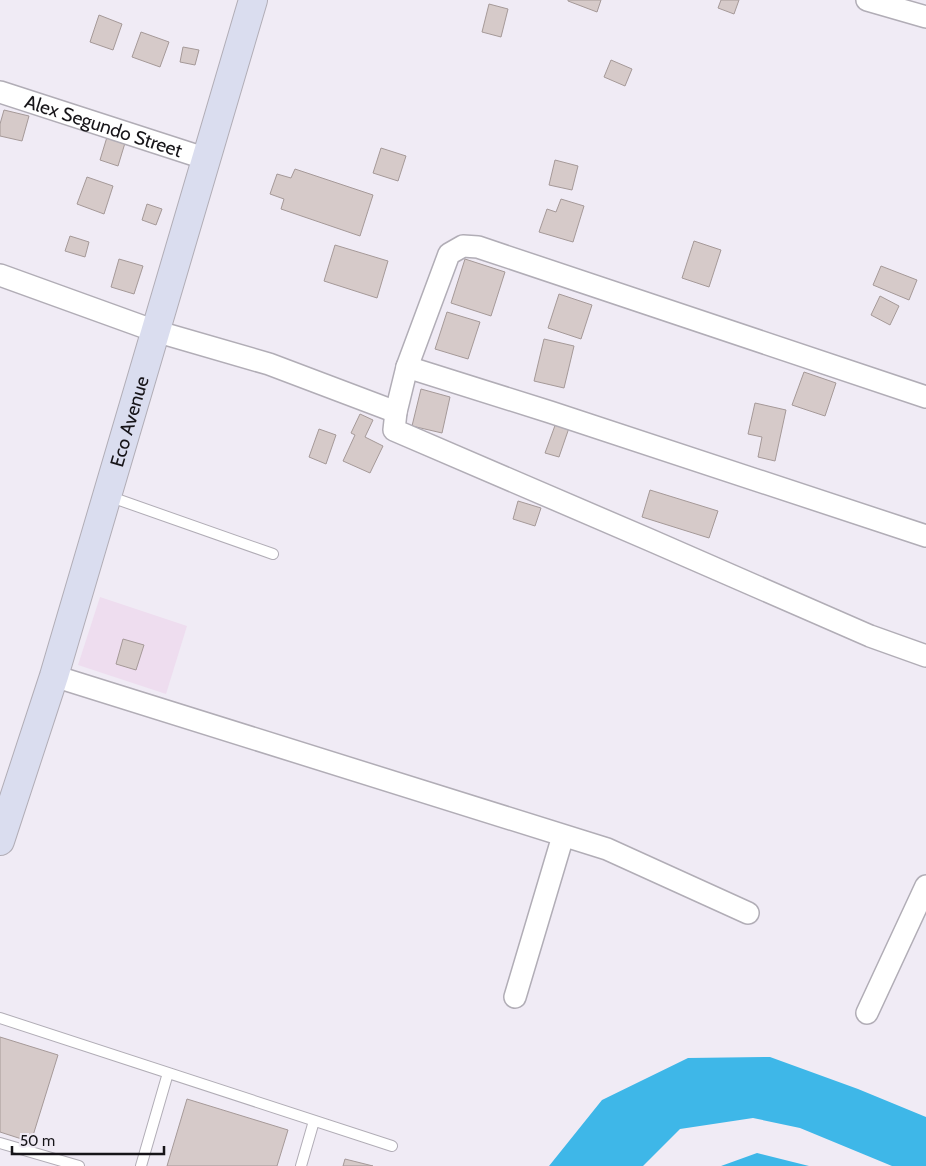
<svg xmlns="http://www.w3.org/2000/svg" width="926" height="1166" viewBox="0 0 926 1166" font-family="Cabin,sans-serif">
<style>
.commercial{fill:#eeddef}
.water{fill:#3eb7e8}
.building{fill:#d6cac9;stroke:#a59998}
.lines{fill:none;stroke-linecap:round;stroke-linejoin:round}
.lane-casing{stroke:#b1adb6;stroke-width:12}
.street-casing{stroke:#b1adb6;stroke-width:24}
.secondary-casing{stroke:#b1adb6;stroke-width:30}
.lane{stroke:#fff;stroke-width:10}
.street{stroke:#fff;stroke-width:21}
.secondary{stroke:#daddef;stroke-width:28}
.labels{text-anchor:middle;stroke-width:4.5;stroke-linejoin:round;paint-order:stroke}
.street-label{font-size:19px;fill:#161418;stroke:#f0ebf5}
</style>
<rect width="100%" height="100%" fill="#f0ebf5"/>
<!-- commercial -->
<path class="commercial" d="M100 597 187 626 166 694 78 665Z"/>
<!-- water -->
<path class="water" d="M770 1057 858 1089 926 1117V1166H892L800 1128 753 1118 680 1129 643 1166H549L602 1100 688 1058Z
M757 1153 809 1166H721Z"/>
<!-- building -->
<path class="building" d="M568 0H601L597 12 568 1Z
M721 0H739L734 14 718 8Z
M489 4 508 9 501 37 482 32Z
M99 15 122 24 113 50 90 42Z
M141 32 169 42 160 67 132 57Z
M183 47 199 50 195 65 180 62Z
M611 60 632 69 625 86 604 77Z
M4 110 29 116 22 141 0 136V124Z
M107 137 125 143 118 166 100 160Z
M381 148 406 156 398 181 373 173Z
M555 160 578 166 572 190 549 185Z
M295 169 373 195 360 236 281 209 284 199 270 194 277 174 291 178Z
M87 177 113 186 104 214 77 204Z
M561 199 584 206 573 242 539 232 547 209 556 212Z
M147 204 162 209 156 225 142 220Z
M70 236 89 242 85 257 65 251Z
M694 241 721 250 709 287 682 278Z
M335 245 388 261 377 298 324 281Z
M119 259 143 266 134 294 111 287Z
M465 259 505 272 491 316 451 303Z
M881 266 917 280 909 300 873 285Z
M559 294 592 305 581 339 548 328Z
M880 296 899 306 890 325 871 315Z
M447 312 480 322 468 359 435 349Z
M544 339 574 346 564 388 534 381Z
M804 372 836 383 825 416 792 405Z
M421 389 450 397 442 433 412 426Z
M755 403 786 410 775 461 758 457 762 437 748 434Z
M360 414 373 420 365 437 383 446 370 473 343 461 355 435 351 433Z
M557 420 570 425 559 457 545 453Z
M319 429 336 435 326 464 309 457Z
M650 490 718 511 709 538 642 517Z
M518 501 541 508 535 526 513 519Z
M123 639 144 645 136 670 116 664Z
M0 1037 58 1055 31 1142 0 1132Z
M187 1099 288 1130 277 1166H167Z
M345 1159 373 1166H343Z"/>
<g class="lines">
<!-- lane casing -->
<g class="lane-casing">
<path id="lane" d="M108 496 273 554
M0 1018 392 1146
M0 1143 79 1166
M141 1166 168 1073
M301 1166 314 1121"/>
</g>
<!-- street casing -->
<g class="street-casing">
<g id="street">
<path d="M867 0 926 17"/>
<path id="s1" d="M0 92 207 159"/>
<path d="M0 275 155 331 269 364 396 412"/>
<path d="M407 367 550 412 926 536"/>
<path d="M926 397 478 247 463 246 449 254 407 367 396 412 394 430 650 540 870 636 926 656"/>
<path d="M54 676 607 849 748 913"/>
<path d="M515 997 563 836"/>
<path d="M867 1013 926 886"/>
</g>
</g>
<!-- secondary casing -->
<g class="secondary-casing">
<g id="secondary">
<path id="s2" d="M0 841 54 676 253 0"/>
</g>
</g>
<!-- lane -->
<use href="#lane" class="lane"/>
<!-- street -->
<use href="#street" class="street"/>
<!-- secondary -->
<use href="#secondary" class="secondary"/>
</g>
<g class="labels">
<!-- street labels -->
<g class="street-label">
<text dy="7" stroke="none"><textPath href="#s1" startOffset="109">Alex Segundo Street</textPath></text>
<text dy="7" stroke="none"><textPath href="#s2" startOffset="439">Eco Avenue</textPath></text>
</g>
</g>
<!-- scale -->
<path d="M12 1146v8h152v-8" fill="none" stroke="#161418" stroke-width="2.5"/>
<text x="20" y="1146" font-size="15" fill="#161418" stroke="#f0ebf5" stroke-width="4" paint-order="stroke">50 m</text>
</svg>
